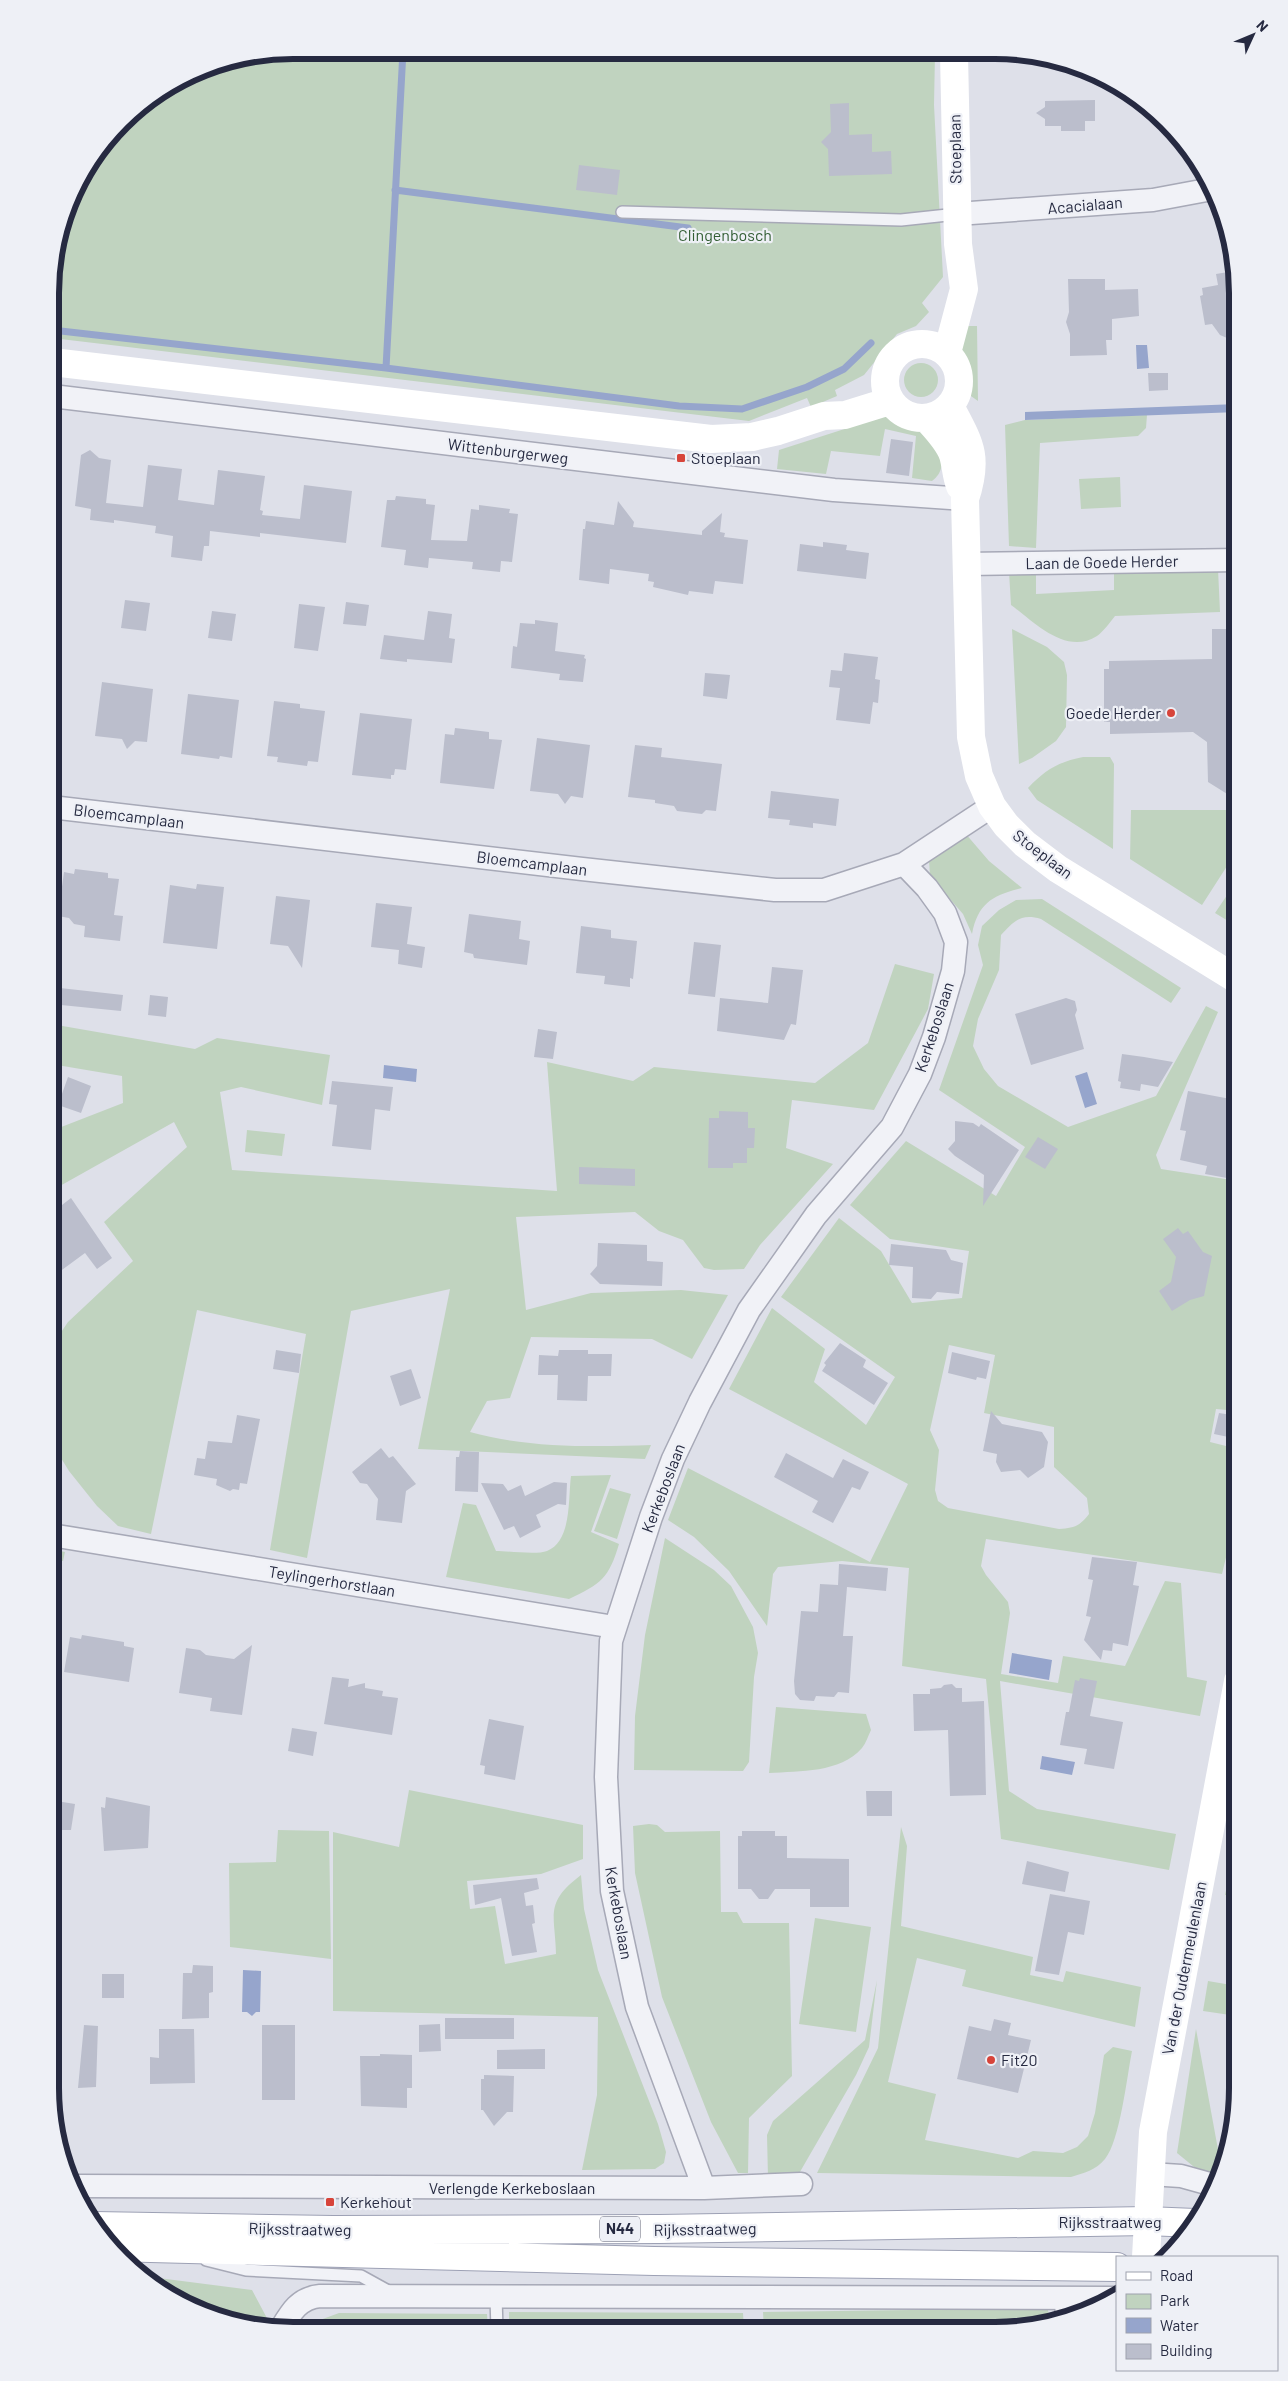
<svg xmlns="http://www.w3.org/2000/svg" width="1288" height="2381" viewBox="0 0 1288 2381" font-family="Barlow,sans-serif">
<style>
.green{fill:#c0d3bf;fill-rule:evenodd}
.water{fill:#96a5cc}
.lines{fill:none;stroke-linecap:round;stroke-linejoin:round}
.stream{stroke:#96a5cc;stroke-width:7}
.building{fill:#bbbecc}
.lane-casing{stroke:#a7a9b7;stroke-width:14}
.street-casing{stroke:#a7a9b7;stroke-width:25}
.primary-casing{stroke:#9da1b5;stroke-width:30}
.lane{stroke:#f1f2f7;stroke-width:11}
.street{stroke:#f1f2f7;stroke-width:22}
.secondary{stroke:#fff;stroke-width:28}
.primary{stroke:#fff;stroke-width:28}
.poi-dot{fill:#d7443a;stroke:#eef0f6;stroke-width:2}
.labels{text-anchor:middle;stroke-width:4.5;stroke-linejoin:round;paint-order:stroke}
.shield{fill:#eef0f6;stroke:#626577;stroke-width:1}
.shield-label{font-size:15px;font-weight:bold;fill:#262a41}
.street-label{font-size:16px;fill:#262a41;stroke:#eef0f6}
.park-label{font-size:16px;fill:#335e34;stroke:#eef0f6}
.poi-label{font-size:16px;fill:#262a41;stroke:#eef0f6;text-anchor:start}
.rim{fill:none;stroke:#262a41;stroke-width:6}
</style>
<rect width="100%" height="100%" fill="#dee0e9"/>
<!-- green -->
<path class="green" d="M293 50 935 54 934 105 943 277 922 303 929 312 916 326 897 334 864 375 835 390 837 396 811 407 807 398 749 421 52 338V261L75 185 133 110 200 68Z
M962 326H977L978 401 968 394V379L961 351Z
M904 380a17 17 0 1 1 34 0a17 17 0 1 1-34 0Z
M1147 415 1146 428 1138 436 1040 443 1036 548 1009 546 1005 425 1025 420Z
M885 416 921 431 943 450C942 464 943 473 932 481L912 478 916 436 885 429 880 456 831 451 826 474 777 469 779 450Z
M1120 477 1121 507 1081 509 1079 479Z
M1218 569 1220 612 1115 616C1110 622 1104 631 1097 636 1066 656 1034 622 1011 605L1009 572 1036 571V594L1114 590V571Z
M1012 629 1047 647 1064 662 1067 675 1066 727 1056 741 1032 758 1019 764Z
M1083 757H1110L1114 764 1113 849 1037 800 1028 788C1045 770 1058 762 1083 757Z
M1131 810H1238V849L1202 905 1130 859Z
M965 833 989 861 1022 888C993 895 978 903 972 934L963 914 930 876 929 860Z
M1238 879V927L1215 913Z
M1042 899 1181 988 1171 1003 1041 919C1021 913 1014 921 1001 935L999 970 978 1019 973 1046 984 1069 998 1086 1068 1127 1156 1096 1206 1006 1218 1012 1156 1155 1161 1169 1238 1181V1411L1216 1409 1210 1442 1238 1449V1508L1222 1574 986 1539 981 1566 986 1575 1008 1602 1010 1613 1001 1674 1058 1683 1063 1656 1125 1666 1165 1581 1181 1583 1187 1677 1207 1681 1200 1716 1000 1681 1009 1791 1037 1809 1176 1834 1169 1870 1001 1839 986 1679 902 1666 909 1568 842 1561 778 1567 773 1574 767 1626 729 1571 694 1537 668 1520 688 1468 870 1562 908 1484 729 1389 772 1308 825 1349 814 1382 866 1425 895 1377 781 1297 839 1218 881 1251 912 1303 962 1298 969 1251 890 1239 850 1205 906 1141 996 1196 1025 1147 939 1090 983 965 978 945 982 926 999 910 1016 900ZM949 1345 995 1355 984 1413 1054 1427V1467L1087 1498 1089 1514C1080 1526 1074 1528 1059 1529L948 1508 938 1501 935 1490 939 1450 930 1430Z
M895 964 934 974 928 1009 874 1110 792 1100 786 1148 833 1164 760 1245 744 1269 714 1270 704 1268 683 1240 659 1231 635 1212 516 1217 526 1310 591 1293 681 1290 728 1295 692 1359 652 1339 531 1337 510 1398 487 1401 470 1432C527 1448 592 1447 651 1445L645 1459 418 1449 450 1289 351 1311 307 1558 270 1550 306 1334 197 1310 151 1534 118 1526 97 1506 69 1471 51 1442V1347L68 1322 133 1261 104 1222 187 1147 174 1122 51 1191V1131L123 1103 122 1076 51 1064V1024L195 1049 217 1038 330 1055 322 1105 241 1087 220 1092 232 1170 557 1191 547 1062 633 1081 654 1067 815 1083 868 1043Z
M247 1130 285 1134 282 1156 245 1152Z
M611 1475 591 1532 619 1544C609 1578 601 1584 569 1599L446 1577 463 1503 476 1505 496 1551C508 1551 537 1555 547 1551 572 1541 568 1499 571 1476Z
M610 1488 631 1494 617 1539 594 1531Z
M665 1538 714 1570 731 1586 753 1627 758 1653 754 1677 749 1762 743 1771 634 1770 635 1716 645 1635Z
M51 1549 65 1552 63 1561 51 1559Z
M776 1707 866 1714 871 1730C868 1736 866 1743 862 1748 840 1773 800 1771 769 1773Z
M409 1790 583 1825V1859L541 1874 467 1881 470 1909 495 1906 505 1964 556 1954C555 1914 544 1903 581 1875L584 1909 598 1970 658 2124 666 2152 664 2163 655 2169 582 2170 597 2095 598 2017 333 2011V1832L399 1847Z
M649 1824 657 1825 665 1832 720 1831 721 1912H737L743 1923H789L792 2076 749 2118 748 2173H738L711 2122 662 1997 635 1873 633 1826Z
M901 1827 907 1846 901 1926 1033 1957 1030 1975 1063 1982 1066 1971 1141 1987 1135 2027 962 1986 966 1970 917 1958 888 2082 936 2094 925 2140 1018 2158 1033 2151 1063 2153 1077 2147 1088 2136 1095 2113 1104 2055 1113 2047 1132 2051C1127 2076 1120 2141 1105 2159 1096 2170 1084 2173 1071 2177L817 2173 878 2048Z
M278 1830 329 1831 331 1959 230 1947 229 1863 276 1862Z
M1230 1871 1238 1872V1897L1225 1895Z
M815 1918 871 1927 856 2032 799 2024Z
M877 1980 869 2047 856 2075 797 2177 768 2178 767 2135 773 2121 865 2040Z
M1208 1981 1237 1986V2016L1203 2011Z
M1196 2029 1219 2155 1225 2156 1221 2175H1204L1177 2153Z
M143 2276 252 2290 269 2322 266 2329 200 2312Z
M910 2310H1048L1050 2322 995 2331 764 2330 763 2312Z
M509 2312 743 2313 744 2330H509Z
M339 2313 487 2314 488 2330 316 2329 320 2320Z"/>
<!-- water -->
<path class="water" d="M1136 345H1147L1149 368 1137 369Z
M1238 404V412L1025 420V412Z
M384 1065 417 1069 416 1082 383 1078Z
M1087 1072 1097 1104 1085 1108 1075 1076Z
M1012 1653 1052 1660 1049 1680 1009 1673Z
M1042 1756 1075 1762 1072 1775 1040 1769Z
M243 1970 261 1971 260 2012H256L252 2016 247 2012H242Z"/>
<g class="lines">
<!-- stream -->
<path class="stream" d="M395 190 688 228
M52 330 386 368 679 406 742 409 807 387 844 369 871 343
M386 368 403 51"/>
</g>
<!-- building -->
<path class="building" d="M1095 100V121H1085V131H1061V126H1045V119L1036 113 1045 107V101Z
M849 103V135L872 134V152L891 151 892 174 829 176 828 149 821 142 831 132 830 104Z
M579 165 620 170 617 195 576 190Z
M1234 271 1238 293V330L1232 337 1227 338 1220 335 1212 324 1205 325 1200 296 1203 295 1202 288 1218 285 1216 274Z
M1068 279H1105V290L1138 289 1139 316 1112 319V340H1106L1107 355 1070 356V334L1066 322 1069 312Z
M1148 373H1168V390L1149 391Z
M891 439 913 442 909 476 886 473Z
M90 450 99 458 111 460 106 503 143 507 148 465 182 469 178 500 214 505 218 470 265 476 260 510 263 511 262 515 300 519 304 485 352 491 346 543 260 533V537L210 531 209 546H204L202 561 171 557 173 536 155 533 156 526 114 520V523L90 520 91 509 75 506 81 455Z
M396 496 426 499V504L435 505 431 540 467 541 471 509 479 510V505L510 509 509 513 518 514 512 562 501 561 500 572 472 569 473 562 429 558 428 568 404 565 406 550 381 547 387 500H395Z
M618 501 634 522 633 527 702 535V531L722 513 720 532 725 533 724 537 748 540 743 584 715 581 713 594 689 591 688 595 653 587 654 582 648 581 649 574 610 569 609 584 579 580 583 529H585L586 521 614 525Z
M823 542 847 545 846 550 869 553 866 579 797 571 800 544 823 547Z
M125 600 150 603 146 631 121 628Z
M346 602 369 605 366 626 343 624Z
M299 604 325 607 318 651 294 648Z
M212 611 236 614 232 641 208 638Z
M428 611 452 614 449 638 455 639 452 663 407 659V662L380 659 384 635 424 640Z
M535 620 558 623 555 651 585 655 584 658 586 659 583 682 559 680 560 674 511 668 513 646 517 647 520 623 535 624Z
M1212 629H1238V784H1231L1232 797 1208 782 1207 742 1193 732 1110 734V722H1104V669H1109V661L1212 659Z
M844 653 878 657 875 679 880 680 879 692 878 703 873 702 870 724 836 720 840 688 829 687 831 670 842 671Z
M705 673 730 675 727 699 703 696Z
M102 682 153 689 147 742 135 741 127 749 122 739 95 736Z
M188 694 239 700 232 758 220 756 219 759 181 754Z
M274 701 300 704V708L325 711 318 762 308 761 307 766 277 762 278 757 267 756Z
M360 713 412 719 406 770 395 769 394 775H391V779L352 775Z
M455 728 489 732V739L502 740 494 789 440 783 445 734 454 735Z
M537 738 590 745 583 798 571 796 565 804 558 794 530 791Z
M635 745 662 748 661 757 722 764 716 811 706 810 702 814 677 811 674 806 655 803V800L628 797Z
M771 791 839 799 836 826 813 823V828L789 825 790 820 768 818Z
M75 869 108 873V878L119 879 114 915 123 916 120 941 84 937 85 926 74 924 69 918 58 916 64 872 74 874Z
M197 884 224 887 217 949 163 943 170 885 196 889Z
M276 896 310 900 302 968 288 946 270 944Z
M376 903 412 907 407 944 425 947 422 968 398 964 399 950 371 947Z
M469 914 521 921 519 939 530 941 527 965 474 958 473 954 464 952Z
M581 926 611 930V938L637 941 633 979 630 978V987L604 984 605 976 576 973Z
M694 942 721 945 715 997 688 994Z
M772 967 803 970 796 1025 791 1024 784 1040 717 1031 720 998 768 1003Z
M51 987 123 995 121 1011 51 1004Z
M150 995 168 997 166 1017 148 1015Z
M1066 998 1075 1001 1077 1010 1075 1015 1084 1049 1031 1065 1015 1014Z
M538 1029 557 1032 553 1059 534 1057Z
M1122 1054 1144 1057 1173 1062 1158 1087 1141 1084 1140 1091 1120 1088 1121 1082 1118 1081Z
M68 1077 91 1086 81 1113 58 1105Z
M332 1081 393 1087 390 1111 375 1109 371 1150 332 1146 337 1105 329 1104Z
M1188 1091 1236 1100 1229 1137 1235 1138 1227 1178 1205 1174 1207 1166 1180 1160 1186 1131 1180 1130Z
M719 1111 748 1112V1128H755L754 1148H747V1163H733V1168H708L709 1118H719Z
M955 1121 973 1123 979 1127 981 1124 1019 1150 983 1206 984 1175 955 1156 948 1149 955 1141Z
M1038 1137 1058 1149 1045 1169 1025 1157Z
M579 1167 635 1169V1186L579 1184Z
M51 1188 62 1205 71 1198 112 1258 97 1269 85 1253 51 1278Z
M1178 1228 1183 1234 1188 1231 1203 1252 1212 1256 1204 1296 1190 1300 1172 1311 1159 1291 1171 1282 1176 1257 1163 1239Z
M598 1243 647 1245V1261L663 1262 662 1286 600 1284 590 1274 597 1266Z
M891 1244 946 1250 951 1260 963 1263 959 1294 937 1292 931 1299 912 1298 913 1267 889 1265Z
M840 1343 866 1360 863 1367 888 1383 874 1405 822 1371 826 1365 824 1363Z
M276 1350 301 1354 299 1373 273 1369Z
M559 1350H588V1354H612L611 1376H588L587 1401 557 1400 558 1375H538L539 1355 558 1356Z
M952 1352 990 1361 986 1379 977 1377 976 1380 948 1373Z
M411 1369 421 1398 400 1406 390 1376Z
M991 1411 1002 1424 1042 1432 1048 1442 1044 1467 1028 1478 1020 1470 1001 1472 996 1462 997 1454 983 1451Z
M1219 1413 1238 1416V1439L1214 1434Z
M237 1415 260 1419 247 1484 240 1483 239 1490 233 1489 230 1491 216 1485 217 1479 194 1475 197 1458 205 1459 208 1441 232 1443Z
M381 1448 389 1458 393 1456 416 1484 406 1491 402 1523 376 1520 378 1499 367 1484 360 1483 352 1472Z
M460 1451 479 1452 478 1492 455 1491 456 1457H459Z
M786 1453 833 1478 843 1459 869 1472 860 1490 852 1487 833 1523 812 1512 818 1501 774 1477Z
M554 1482 567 1483 566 1505 558 1504 536 1515 541 1527 520 1538 514 1526 504 1530 481 1483 503 1484 508 1491 521 1485 525 1496Z
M1092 1557 1137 1562 1133 1585 1139 1586 1128 1646 1113 1643 1112 1651 1103 1650 1101 1660 1084 1640 1091 1617 1086 1616 1093 1580 1088 1579Z
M839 1564 888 1568 886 1591 847 1587 843 1636H853L849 1693 838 1692 834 1697 816 1696 814 1701 800 1700 795 1694 794 1681 801 1611 818 1612 820 1584 838 1585Z
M82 1635 124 1642V1646L134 1648 129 1682 64 1672 70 1637 81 1639Z
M252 1645 242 1715 210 1711 212 1698 179 1693 186 1648 200 1650 206 1655 234 1659Z
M332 1677 349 1679 348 1687 365 1683V1688L383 1691 382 1696 398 1698 392 1735 324 1724Z
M1080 1678 1097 1681 1090 1716 1123 1722 1114 1769 1084 1764 1087 1749 1060 1745 1066 1712H1069L1075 1680 1079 1681Z
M952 1684 956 1688H962V1702L984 1701 986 1795 950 1796 948 1730 914 1731 913 1694H930V1689L941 1688 944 1685Z
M489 1719 524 1726 515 1780 484 1774 485 1766 480 1765Z
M292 1728 317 1732 313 1756 288 1751Z
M866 1791H892V1816H867Z
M106 1797 150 1806 148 1848 104 1851 101 1807 105 1808Z
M50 1800 75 1804 71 1830H50Z
M742 1831H775V1836H787V1858L849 1859V1907H810V1889H775L768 1899H759L751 1889H738V1836H742Z
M1027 1861 1069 1872 1065 1892 1022 1884Z
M537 1878 539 1889 524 1893 526 1906 533 1905 535 1923 532 1924 537 1952 512 1956 501 1898 475 1905 473 1885Z
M1050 1894 1090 1901 1084 1935 1068 1932 1059 1975 1035 1971Z
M193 1965 213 1966V1992L209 1993V2018L182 2019 183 1973H192Z
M102 1974H124V1998H102Z
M445 2018H514V2039H445Z
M994 2019 1011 2023 1008 2035 1031 2040 1018 2093 957 2079 969 2026 991 2031Z
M440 2024 441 2051 419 2052V2025Z
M84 2025 98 2026 96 2087 78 2088Z
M262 2025H295V2100H262Z
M159 2029H194L195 2083 150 2084V2057L159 2058Z
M545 2049V2069H497V2050Z
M380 2054 412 2055V2088H407V2108L361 2106 360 2056H380Z
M484 2075 514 2076 513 2112H507L494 2126 483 2110H481V2079H484Z"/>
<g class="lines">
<!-- lane casing -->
<g class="lane-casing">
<path id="lane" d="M622 212 901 220 957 214
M206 2260 246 2270 361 2276 390 2292
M496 2297 497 2330
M1060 2299 1062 2320"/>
</g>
<!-- street casing -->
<g class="street-casing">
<path id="street" d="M957 214 1153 200 1212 189
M52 396 834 490 965 499
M966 564 1238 560
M51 807 582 869 775 890H824L904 864 992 806
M51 1535 614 1627
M1150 2174 1181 2176 1217 2186
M73 2186 704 2188 801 2184
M704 2188 637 2007 612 1891 606 1777 611 1641 651 1517 673 1459 700 1402 749 1310 816 1215 892 1127 920 1074 934 1037 953 971 956 942 945 913 927 888 904 864
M281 2329C291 2312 299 2298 320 2296L1114 2298"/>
</g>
<!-- primary casing -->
<g class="primary-casing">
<path id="primary" d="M94 2226 333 2230 660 2229 1147 2221 1195 2223
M112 2247 654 2261 1117 2267"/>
</g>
<!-- lane -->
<use href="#lane" class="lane"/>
<!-- street -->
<use href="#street" class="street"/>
<!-- secondary -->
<path class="secondary" d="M885 381a37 37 0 1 1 74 0a37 37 0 1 1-74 0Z
M947 353 964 289 958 244 954 54
M52 362 711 439 752 437 778 431 824 416 845 415 890 401
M950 406C970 444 979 456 965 499L971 737 979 776 992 806 1006 825 1025 844 1058 869 1238 980
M926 418C936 429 948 441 953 455 956 465 956 476 960 486
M1146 2257 1153 2132 1238 1681"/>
<!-- primary -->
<use href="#primary" class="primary"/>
</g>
<!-- markers -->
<g class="poi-dot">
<rect x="676" y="453" width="10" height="10" rx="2.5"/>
<circle cx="1171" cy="713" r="5"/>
<circle cx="991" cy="2060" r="5"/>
<rect x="325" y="2197" width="10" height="10" rx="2.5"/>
</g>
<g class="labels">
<!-- shield labels -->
<rect class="shield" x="600" y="2216.5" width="40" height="25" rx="4"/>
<g class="shield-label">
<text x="620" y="2234">N44</text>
</g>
<!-- street labels -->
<g class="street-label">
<text transform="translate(955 149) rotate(-91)" y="6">Stoeplaan</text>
<text transform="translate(1085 205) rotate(-5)" y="6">Acacialaan</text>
<text transform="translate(508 451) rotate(7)" y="6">Wittenburgerweg</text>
<text transform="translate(1102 562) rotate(-1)" y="6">Laan de Goede Herder</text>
<text transform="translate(129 816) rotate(7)" y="6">Bloemcamplaan</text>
<text transform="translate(1043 854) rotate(37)" y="6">Stoeplaan</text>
<text transform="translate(532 863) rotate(7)" y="6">Bloemcamplaan</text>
<text transform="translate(934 1027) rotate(-72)" y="6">Kerkeboslaan</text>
<text transform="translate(663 1488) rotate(-69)" y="6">Kerkeboslaan</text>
<text transform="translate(332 1581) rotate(9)" y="6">Teylingerhorstlaan</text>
<text transform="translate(619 1913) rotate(80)" y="6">Kerkeboslaan</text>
<text transform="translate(1184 1968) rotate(-79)" y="6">Van der Oudermeulenlaan</text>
<text x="512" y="2194">Verlengde Kerkeboslaan</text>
<text x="1110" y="2228">Rijksstraatweg</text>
<text transform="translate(300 2229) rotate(1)" y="6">Rijksstraatweg</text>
<text transform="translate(705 2229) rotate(-1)" y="6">Rijksstraatweg</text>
</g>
<!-- park labels -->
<g class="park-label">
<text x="725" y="241">Clingenbosch</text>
</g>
<!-- poi labels -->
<g class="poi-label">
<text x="691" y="464">Stoeplaan</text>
<text x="1161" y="719" text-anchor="end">Goede Herder</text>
<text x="1001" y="2066">Fit20</text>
<text x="340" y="2208">Kerkehout</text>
</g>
</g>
<!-- crop -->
<path d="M0 0H1288V2381H0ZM293 59H995A234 234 0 0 1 1229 293V2088A234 234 0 0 1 995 2322H293A234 234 0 0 1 59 2088V293A234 234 0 0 1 293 59Z" fill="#eef0f6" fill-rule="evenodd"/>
<path class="rim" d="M293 59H995A234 234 0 0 1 1229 293V2088A234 234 0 0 1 995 2322H293A234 234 0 0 1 59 2088V293A234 234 0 0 1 293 59Z"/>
<!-- legend -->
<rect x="1116" y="2256" width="162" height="115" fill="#eef0f6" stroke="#9ea1ae"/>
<rect x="1126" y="2272" width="25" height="8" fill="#ffffff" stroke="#9ea1ae"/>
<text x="1160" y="2281" font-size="15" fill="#262a41">Road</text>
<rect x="1126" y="2294" width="25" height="15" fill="#c0d3bf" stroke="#9ea1ae"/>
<text x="1160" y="2306" font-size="15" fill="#262a41">Park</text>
<rect x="1126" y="2318" width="25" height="15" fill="#96a5cc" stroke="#9ea1ae"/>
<text x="1160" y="2331" font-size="15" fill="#262a41">Water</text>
<rect x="1126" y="2344" width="25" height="15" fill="#bbbecc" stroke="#9ea1ae"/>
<text x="1160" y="2356" font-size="15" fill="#262a41">Building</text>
<!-- north arrow -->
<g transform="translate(1253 35) rotate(46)" stroke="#eef0f6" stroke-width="4" paint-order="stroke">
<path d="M0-4L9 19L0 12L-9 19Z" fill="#262a41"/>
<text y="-8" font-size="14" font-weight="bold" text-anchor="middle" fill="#262a41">N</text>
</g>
</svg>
